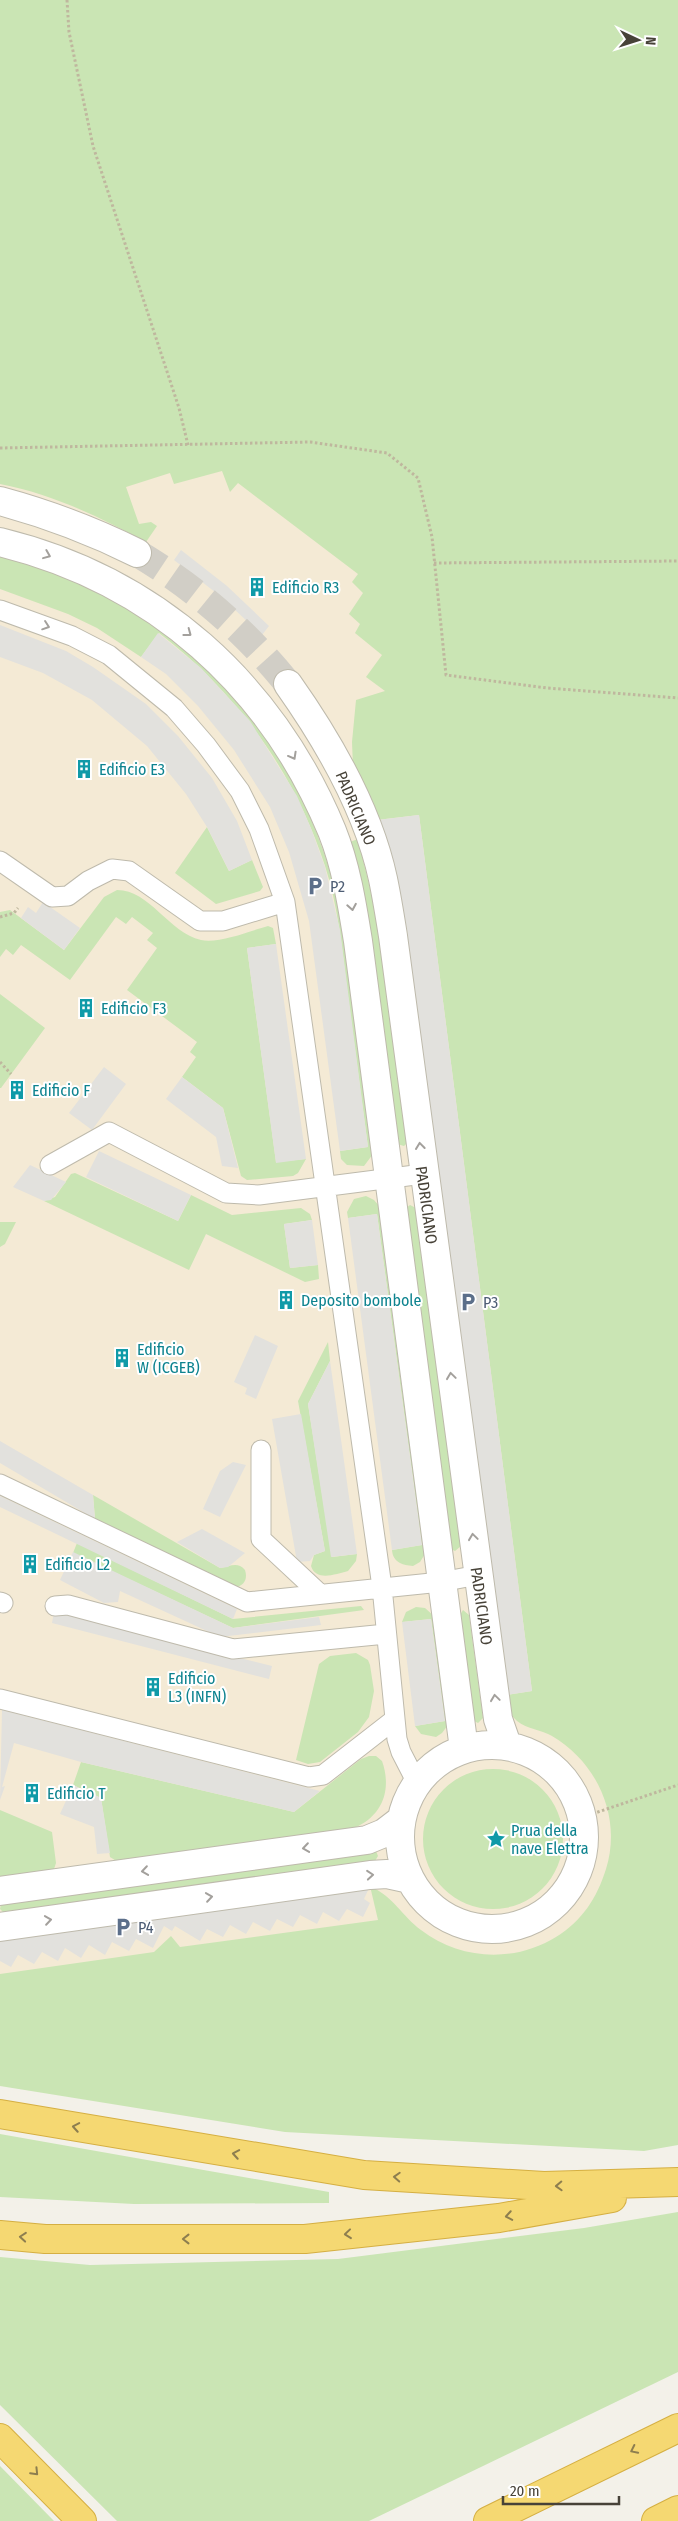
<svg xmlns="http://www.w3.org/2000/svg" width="678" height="2521" viewBox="0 0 678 2521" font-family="'Fira Sans Condensed',sans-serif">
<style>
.commercial{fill:#f4ead5}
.green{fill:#cae5b4}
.parking{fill:#e2e1dd}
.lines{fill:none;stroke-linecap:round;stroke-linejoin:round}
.street-tunnel{stroke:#d1cec6;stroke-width:28;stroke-dasharray:28 14;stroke-linecap:butt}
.lane-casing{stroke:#bebaac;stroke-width:21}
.street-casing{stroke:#bebaac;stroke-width:30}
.highway-casing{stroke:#d5af42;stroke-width:30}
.path{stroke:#bfb79e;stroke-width:3;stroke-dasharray:2.5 2.5;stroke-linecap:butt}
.lane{stroke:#fff;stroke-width:19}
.street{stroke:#fff;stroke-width:28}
.highway{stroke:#f5d872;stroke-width:28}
.oneway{stroke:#a3a09c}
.oneway2{stroke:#8d7e4f}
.labels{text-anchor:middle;stroke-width:4;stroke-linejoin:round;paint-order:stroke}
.culture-label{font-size:16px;fill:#0d838f;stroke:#fff;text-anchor:start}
.street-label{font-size:16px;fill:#474238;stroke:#fff}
.service-label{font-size:16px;fill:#4e5e75;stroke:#fff;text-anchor:start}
</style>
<rect width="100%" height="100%" fill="#f3f1e9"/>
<!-- commercial -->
<path class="commercial" d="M292 459 378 522 593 1755 627 1855 568 1954 0 1978V462Z"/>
<!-- green -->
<path class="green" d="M0 0H678V2145L644 2151 285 2132 0 2086V1974L154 1952 171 1936 180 1947 378 1920 370 1886C395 1898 401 1915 421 1930 460 1960 514 1963 556 1937 582 1921 597 1898 606 1869 622 1818 598 1763 552 1736 542 1730 527 1729 517 1721 509 1714 507 1705 506 1695L532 1691 419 815 377 820 353 767 352 742 356 700 385 691 366 677 382 655 355 633 360 624 349 614 363 593 352 582 358 574 238 483 230 492 222 471 174 484 170 473 126 487 139 524 151 522 157 526 146 542C100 517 52 494 0 484Z
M0 555C15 559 30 562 44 567 58 572 72 580 85 586 219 647 310 768 340 911L373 1154 364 1166 347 1165 341 1159 340 1151 368 1147C361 1094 354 1042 347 989 342 948 338 906 325 866 295 773 237 693 159 633L141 657 97 628 68 614 0 589Z
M207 827 229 871 252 860 263 887 260 891 216 904 175 873Z
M358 839 376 913 407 1143 404 1146 397 1144 347 843Z
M117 890C150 890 169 933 201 940 218 944 250 931 268 926L273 928 276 944 247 948 276 1162 306 1159 298 1173 293 1176 247 1180 241 1176 223 1108 182 1077 196 1057 190 1052 197 1042 127 990 157 948 147 940 153 933 132 917 126 924 116 917 70 980 21 945 13 955 6 949 0 957V912L10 910 64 950 104 897Z
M0 994 45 1028 1 1088H0Z
M75 1173 178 1221 191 1195 232 1215 301 1208 310 1214 312 1220 284 1224 290 1268 318 1265 319 1279 305 1282 206 1234 189 1270 44 1201 55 1197 71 1174Z
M366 1196 374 1200 380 1207 425 1554 420 1562 413 1566C403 1565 393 1563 392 1550L422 1545 377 1214 348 1218 347 1212 354 1199Z
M410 1205 416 1208 461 1546 455 1551 451 1549 406 1208Z
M0 1222H16L5 1244 0 1247Z
M328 1342 330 1361 308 1404 332 1557 357 1554 356 1561 348 1571C336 1574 316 1582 311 1566L314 1555 325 1551 298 1401Z
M93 1495 220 1568C230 1567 237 1561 245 1570 248 1579 244 1586 235 1587L95 1519Z
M77 1543 233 1619 361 1606 364 1610 233 1628 73 1553Z
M416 1607 425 1608 435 1617 448 1725 442 1733 436 1737 421 1734 415 1726 445 1721 431 1619 402 1622 406 1612Z
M463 1610 469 1615 483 1718 478 1723 474 1721 460 1615Z
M356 1653 368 1660 370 1665 374 1691 369 1717 358 1732 320 1762 308 1764 296 1760 319 1664 330 1656Z
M369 1756H376L382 1761C392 1789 383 1816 354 1828L118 1862 110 1857 101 1798 73 1785 81 1762 294 1812 361 1759Z
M423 1839a70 70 0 1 1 140 0a70 70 0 1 1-140 0Z
M0 1810 52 1832 56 1863 54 1869 0 1878Z
M376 1851 378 1856 375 1861 4 1913 0 1909 1 1904Z
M0 2134 329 2192V2203L134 2204 0 2197Z
M678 2212V2372L369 2521H117L0 2405V2257L90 2265 338 2259 584 2228Z
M0 2466 54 2521H0Z"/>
<!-- parking -->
<path class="parking" d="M181 550 227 586 269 626 262 635 220 596 174 560Z
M0 625 66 651 93 667 146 704 178 736 212 778 237 821 252 860 229 871 207 827 186 794 147 746 92 700 43 673 0 657Z
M158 633 201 668 250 721 297 796 312 831 325 867 340 930 368 1147 340 1151 309 921 289 852 270 807 234 750 198 706 166 674 141 657Z
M419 815 532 1691 506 1695 377 820Z
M43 902 80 928 64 950 21 918 28 907 36 913Z
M276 944 306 1159 276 1163 247 948Z
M104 1067 126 1084 92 1130 69 1113Z
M182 1077 223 1108 238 1168 222 1166 216 1137 166 1099Z
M99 1151 191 1195 178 1221 86 1177Z
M30 1165 66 1182 51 1200 44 1201 13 1187Z
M377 1214 422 1545 392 1550 348 1218Z
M312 1220 318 1265 290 1268 284 1224Z
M255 1335 278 1346 256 1399 245 1394 247 1388 234 1382Z
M330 1361 357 1554 331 1557 308 1404Z
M301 1414 325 1551 314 1555 310 1561 297 1562 272 1419Z
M0 1441 93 1495 95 1519 0 1463Z
M233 1462 246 1465 220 1517 203 1509 220 1471Z
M0 1496 237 1609 233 1619 0 1507Z
M202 1529 245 1553 228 1567 220 1568 177 1542Z
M73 1552 233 1628 319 1617 321 1625 220 1637 120 1591 118 1602 104 1603 60 1580Z
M54 1612 272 1666 269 1679 52 1623Z
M431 1619 445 1721 415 1726 402 1622Z
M2 1710 320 1791 294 1812 81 1762 14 1743 2 1787 5 1786 0 1800Z
M73 1785 101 1798 110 1853 97 1854 94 1827 60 1814Z
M370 1886 364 1899 370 1903 363 1917 347 1909 339 1921 323 1912 317 1924 300 1915 293 1927 277 1919 270 1931 253 1922 246 1934 230 1925 223 1937 207 1929 200 1941 175 1926 172 1931 164 1926 153 1948 136 1939 129 1951 112 1942 105 1955 89 1945 81 1958 65 1948 58 1961 42 1952 34 1964 18 1955 11 1967 0 1961V1939Z"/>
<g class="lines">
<!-- street-tunnel -->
<path class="street-tunnel" d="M137 553C196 588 245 631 288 684"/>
<!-- lane casing -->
<g class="lane-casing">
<path id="lane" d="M0 610 72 636 109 655 174 708 206 745 240 791 259 829 285 902 382 1587 397 1739 401 1752 417 1783
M0 861 52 897 68 896 88 881 112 869 129 871 200 921H223L285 902
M50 1165 109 1132 226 1193 259 1195 423 1174
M261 1450V1539L320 1594
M0 1484 247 1602 441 1582 478 1575
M0 1602 3 1603
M55 1606 68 1605 233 1649 386 1634
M0 1699 309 1777 323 1775 395 1719"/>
</g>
<!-- street casing -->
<g class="street-casing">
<path id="street" d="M0 501C48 514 93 531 137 553
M0 542C155 580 271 684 332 831 346 866 352 904 358 941L464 1749
M288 684C329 742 368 809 383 879 387 898 390 917 393 936L498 1719 507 1745
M400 1837a92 92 0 1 1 184 0a92 92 0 1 1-184 0Z
M0 1891 367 1840 384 1833 401 1820
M0 1927 370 1875 387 1874 410 1879"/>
</g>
<!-- highway casing -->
<g class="highway-casing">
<path id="highway" d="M0 2114 364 2175 544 2186 678 2182
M0 2235 45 2239H305L499 2218 612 2198
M0 2438 82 2521
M488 2521 678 2428
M656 2521 678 2510"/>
</g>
<!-- path -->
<path class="path" d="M67 0 69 32 93 146 179 408 188 445
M0 448 310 442 387 453 418 478 432 537 446 675 547 688 678 698
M434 563 678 561
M0 917 14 913 18 908
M0 1062 11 1074
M583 1817 678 1785"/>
<!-- lane -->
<use href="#lane" class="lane"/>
<!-- street -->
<use href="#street" class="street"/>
<!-- highway -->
<use href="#highway" class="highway"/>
</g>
<!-- one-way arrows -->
<defs><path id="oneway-chevron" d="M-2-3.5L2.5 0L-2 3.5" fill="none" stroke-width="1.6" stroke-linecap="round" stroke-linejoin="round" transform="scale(1.25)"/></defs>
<g class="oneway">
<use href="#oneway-chevron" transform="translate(47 555) rotate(22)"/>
<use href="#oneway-chevron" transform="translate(46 626) rotate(19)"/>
<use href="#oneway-chevron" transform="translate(188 633) rotate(37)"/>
<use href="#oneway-chevron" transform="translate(293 756) rotate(61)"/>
<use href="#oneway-chevron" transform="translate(352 907) rotate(80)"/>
<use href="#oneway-chevron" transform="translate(420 1146) rotate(-97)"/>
<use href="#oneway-chevron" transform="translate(451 1376) rotate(-98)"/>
<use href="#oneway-chevron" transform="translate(473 1537) rotate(-98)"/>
<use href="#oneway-chevron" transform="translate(495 1698) rotate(-98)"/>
<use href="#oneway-chevron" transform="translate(306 1848) rotate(172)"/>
<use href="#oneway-chevron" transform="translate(145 1871) rotate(172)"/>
<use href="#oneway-chevron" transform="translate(370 1875) rotate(-5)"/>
<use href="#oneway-chevron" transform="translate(209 1897) rotate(-8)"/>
<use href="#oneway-chevron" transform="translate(48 1920) rotate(-8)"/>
</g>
<g class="oneway2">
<use href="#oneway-chevron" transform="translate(76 2127) rotate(-170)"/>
<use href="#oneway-chevron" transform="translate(236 2154) rotate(-170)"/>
<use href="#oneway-chevron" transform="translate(397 2177) rotate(-177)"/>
<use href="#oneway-chevron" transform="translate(559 2186) rotate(178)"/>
<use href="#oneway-chevron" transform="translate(509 2216) rotate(170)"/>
<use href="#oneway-chevron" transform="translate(348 2234) rotate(174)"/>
<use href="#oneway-chevron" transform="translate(23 2237) rotate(-175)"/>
<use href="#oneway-chevron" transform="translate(186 2239) rotate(180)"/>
<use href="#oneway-chevron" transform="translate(634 2450) rotate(154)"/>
<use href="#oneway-chevron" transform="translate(35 2472) rotate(46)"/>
</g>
<!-- icons -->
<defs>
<g id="building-bare" transform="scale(1.5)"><path d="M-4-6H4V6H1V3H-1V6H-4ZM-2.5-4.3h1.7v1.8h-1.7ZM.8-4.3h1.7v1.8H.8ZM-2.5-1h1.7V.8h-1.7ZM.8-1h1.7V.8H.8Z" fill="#0f9aa8" stroke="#fff" stroke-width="2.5" paint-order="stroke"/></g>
<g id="parking-bare" transform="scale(1.5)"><path d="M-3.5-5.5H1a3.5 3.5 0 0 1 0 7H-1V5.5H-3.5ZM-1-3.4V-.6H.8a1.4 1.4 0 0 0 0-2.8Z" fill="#5c6f8a" stroke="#fff" stroke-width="2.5" paint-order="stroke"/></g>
<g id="sight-bare" transform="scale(1.5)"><path d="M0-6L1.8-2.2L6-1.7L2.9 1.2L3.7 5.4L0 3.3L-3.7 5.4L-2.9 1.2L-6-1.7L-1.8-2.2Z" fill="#0f9aa8" stroke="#fff" stroke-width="2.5" paint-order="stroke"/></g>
</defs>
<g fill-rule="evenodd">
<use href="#building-bare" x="257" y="587"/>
<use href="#building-bare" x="84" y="769"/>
<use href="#parking-bare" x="315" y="886"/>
<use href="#building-bare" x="86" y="1008"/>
<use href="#building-bare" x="17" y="1090"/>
<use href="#building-bare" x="286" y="1300"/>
<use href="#parking-bare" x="468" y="1302"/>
<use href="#building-bare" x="122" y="1358"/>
<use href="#building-bare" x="30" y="1564"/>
<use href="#building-bare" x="153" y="1687"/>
<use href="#building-bare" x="32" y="1793"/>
<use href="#sight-bare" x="496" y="1839"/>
<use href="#parking-bare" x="123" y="1927"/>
</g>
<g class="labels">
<!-- culture labels -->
<g class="culture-label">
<text x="272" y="593">Edificio R3</text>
<text x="99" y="775">Edificio E3</text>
<text x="101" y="1014">Edificio F3</text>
<text x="32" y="1096">Edificio F</text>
<text x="301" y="1306">Deposito bombole</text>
<text x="137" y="1355">Edificio<tspan x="137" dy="18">W (ICGEB)</tspan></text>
<text x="45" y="1570">Edificio L2</text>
<text x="168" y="1684">Edificio<tspan x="168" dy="18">L3 (INFN)</tspan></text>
<text x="47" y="1799">Edificio T</text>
<text x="511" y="1836">Prua della<tspan x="511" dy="18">nave Elettra</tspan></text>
</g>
<!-- street labels -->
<g class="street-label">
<text transform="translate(356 808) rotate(67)" y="6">PADRICIANO</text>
<text transform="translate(427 1205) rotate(82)" y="6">PADRICIANO</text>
<text transform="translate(482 1606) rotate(82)" y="6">PADRICIANO</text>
</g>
<!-- service labels -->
<g class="service-label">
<text x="330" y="892">P2</text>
<text x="483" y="1308">P3</text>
<text x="138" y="1933">P4</text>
</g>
</g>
<!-- north arrow -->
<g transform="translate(638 40) rotate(94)" stroke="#ffffff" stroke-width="4" paint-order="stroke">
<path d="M0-4L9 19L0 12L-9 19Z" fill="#474238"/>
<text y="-8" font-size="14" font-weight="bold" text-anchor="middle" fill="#474238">N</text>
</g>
<!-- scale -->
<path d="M503 2496v8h116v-8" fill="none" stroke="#474238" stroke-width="2.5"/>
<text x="510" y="2496" font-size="15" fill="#474238" stroke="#ffffff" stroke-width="4" paint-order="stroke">20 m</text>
</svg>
